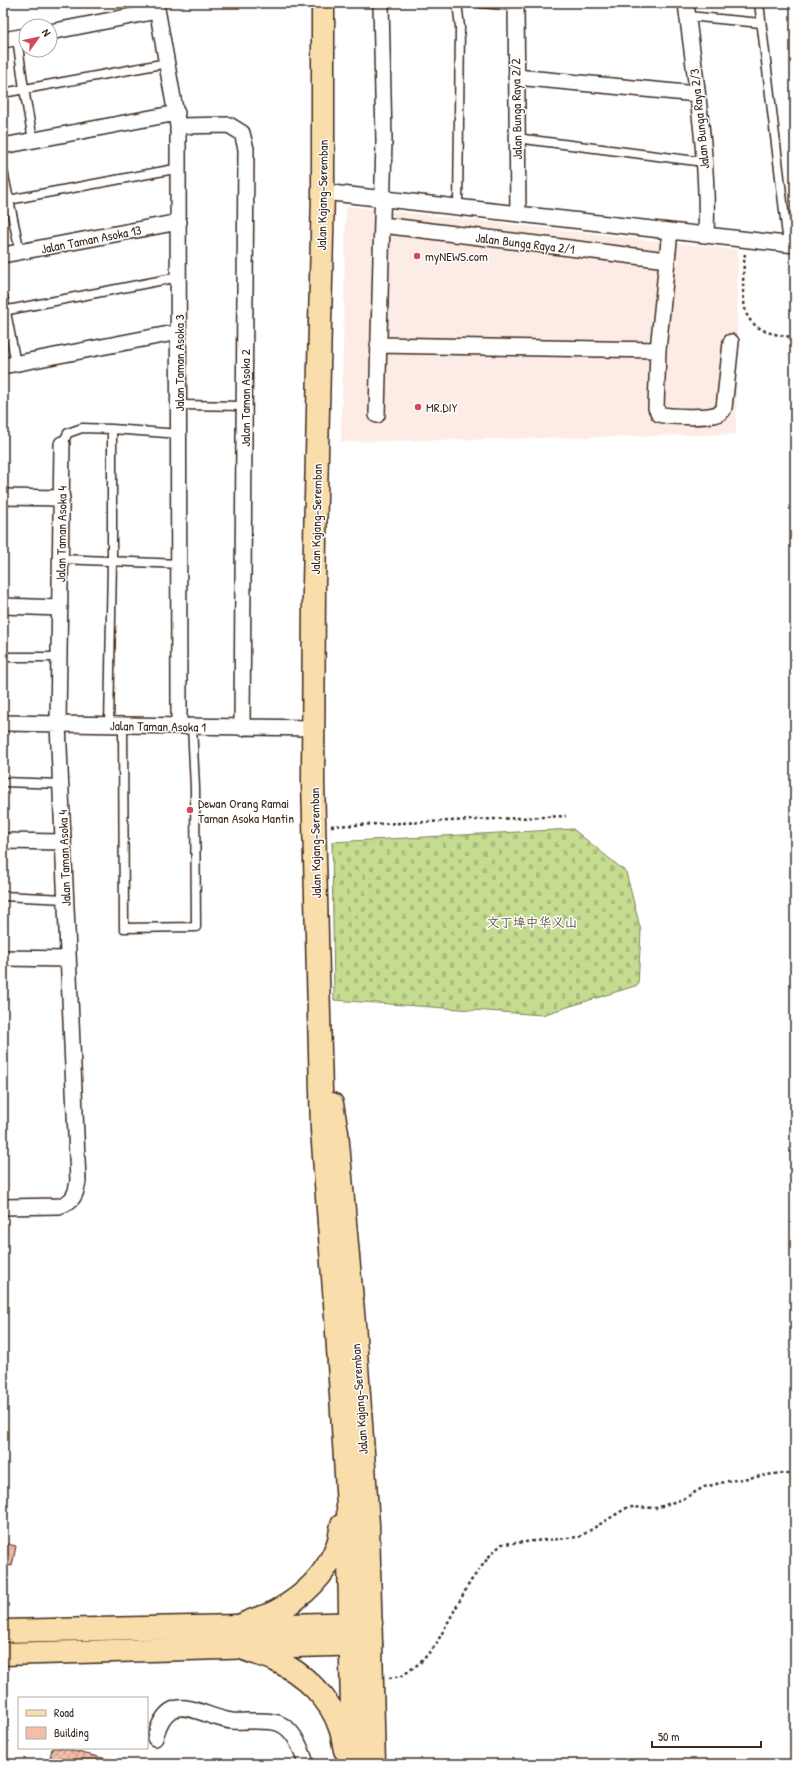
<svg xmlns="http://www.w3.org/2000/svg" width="798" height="1767" viewBox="0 0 798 1767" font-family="'Patrick Hand','LXGW WenKai TC',sans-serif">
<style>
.built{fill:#fcece5}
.cemetery{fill:url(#cemetery-stones);stroke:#808257}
.building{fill:url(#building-cross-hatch);stroke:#3b2a1e}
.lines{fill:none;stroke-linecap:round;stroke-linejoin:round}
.lane-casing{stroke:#3b2a1e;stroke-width:11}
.street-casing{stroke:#3b2a1e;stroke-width:18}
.primary-casing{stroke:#3b2a1e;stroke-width:25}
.highway-casing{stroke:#3b2a1e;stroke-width:25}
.path{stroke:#3b2a1e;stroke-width:2.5;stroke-dasharray:3 3;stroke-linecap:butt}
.lane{stroke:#fff;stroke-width:8}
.street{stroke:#fff;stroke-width:15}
.primary{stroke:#f9ddab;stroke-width:22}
.highway{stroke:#f9ddab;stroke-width:22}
.poi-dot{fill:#d1495b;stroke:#fff;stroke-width:1.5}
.labels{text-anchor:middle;stroke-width:3;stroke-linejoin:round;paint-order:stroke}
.street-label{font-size:13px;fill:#3b2a1e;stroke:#fff}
.poi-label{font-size:13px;fill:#3b2a1e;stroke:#fff;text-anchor:start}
.park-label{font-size:13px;fill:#5d563a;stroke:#fff}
</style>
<defs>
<pattern id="cemetery-stones" width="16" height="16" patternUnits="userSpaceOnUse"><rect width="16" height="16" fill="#c4db90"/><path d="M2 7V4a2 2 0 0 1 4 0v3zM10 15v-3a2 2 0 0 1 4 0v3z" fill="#a9bc7c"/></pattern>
<pattern id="building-cross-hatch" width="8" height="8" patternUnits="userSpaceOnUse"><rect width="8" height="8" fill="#f4bea7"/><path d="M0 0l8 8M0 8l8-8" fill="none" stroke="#d2a38f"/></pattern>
</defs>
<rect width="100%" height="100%" fill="#fff"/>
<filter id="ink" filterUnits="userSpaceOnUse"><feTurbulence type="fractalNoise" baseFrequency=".025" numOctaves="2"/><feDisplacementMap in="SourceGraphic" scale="8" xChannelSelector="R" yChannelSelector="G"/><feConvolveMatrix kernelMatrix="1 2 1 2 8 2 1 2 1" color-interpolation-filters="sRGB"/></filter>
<g filter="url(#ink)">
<!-- built -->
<path class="built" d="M346 206 738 250 736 434 341 442Z"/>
<!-- cemetery -->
<path class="cemetery" d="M573 829 626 872 641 931 638 985 542 1015 334 1000 332 842Z"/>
<!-- building -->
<path class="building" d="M3 1543 16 1546 12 1566 3 1564Z
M52 1748H60L129 1764H49Z"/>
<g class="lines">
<!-- lane casing -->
<g class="lane-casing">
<path id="lane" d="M457 3 460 27 458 207
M480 3 516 6
M759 3 788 244
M688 16 761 23
M17 38 24 89 33 140
M3 93 167 63
M516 138 704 162
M3 171 20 252
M3 201 180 168
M3 296 16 364
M3 311 179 277
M179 405 245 406
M62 444 68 433 82 428 112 429 180 434
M61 559 180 564
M3 657H59
M109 725 112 562V429
M123 726 124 928 196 927 195 788 192 725
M3 782 61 784
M3 896 65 899"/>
</g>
<!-- street casing -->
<g class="street-casing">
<path id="street" d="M156 3 178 126 179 726
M516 3 518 214
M686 3C695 79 709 159 706 235
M50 32 157 11
M3 40 26 36
M516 77 697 94
M178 126 229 125 242 133 246 149 242 728
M3 146 177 113
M323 192 795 245
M382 225 667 260
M670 231 658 350 656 408 659 414C669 417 708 418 717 414 721 413 723 411 724 408L731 342
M3 255 179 222
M378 345 658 350
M3 366 179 332
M377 415 384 141 381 3
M3 497 62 498
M3 606 60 608
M3 723 313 728
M3 841 63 842
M3 958 68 959
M3 1207 59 1206C73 1202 76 1195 78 1181L58 724 62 444
M155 1738C169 1685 199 1717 232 1721 244 1722 271 1719 280 1724 295 1730 302 1750 306 1764"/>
</g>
<!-- primary casing -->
<g class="primary-casing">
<path id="primary" d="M323 3V192L314 585 313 781 322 1130 336 1317 348 1506 353 1764
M332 1104 337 1132 354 1323 368 1524 374 1764
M240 1626C252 1619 266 1617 277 1611 303 1597 326 1575 337 1546 340 1540 340 1532 342 1525
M240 1647C252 1653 264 1655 275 1660 303 1673 331 1699 340 1728 343 1735 343 1743 345 1750"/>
</g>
<!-- highway casing -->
<g class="highway-casing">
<path id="highway" d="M3 1631 371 1623
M3 1654 371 1644"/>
</g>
<!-- path -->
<path class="path" d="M745 254C743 267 741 306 748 317 757 332 778 336 795 337
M331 826 566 816
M389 1678 402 1676 421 1662 435 1646 470 1582 491 1554 502 1544 579 1537 628 1507 656 1508 683 1499 704 1487 729 1481 780 1473 795 1475"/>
<!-- lane -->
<use href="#lane" class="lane"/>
<!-- street -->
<use href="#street" class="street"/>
<!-- primary -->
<use href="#primary" class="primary"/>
<!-- highway -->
<use href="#highway" class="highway"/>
</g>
</g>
<!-- markers -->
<g class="poi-dot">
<circle cx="417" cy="256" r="4"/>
<circle cx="418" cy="407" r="4"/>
<circle cx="190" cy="810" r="4"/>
</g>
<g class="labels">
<!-- street labels -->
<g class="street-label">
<text transform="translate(516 109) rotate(-91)" y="5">Jalan Bunga Raya 2/2</text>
<text transform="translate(699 119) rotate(-96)" y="5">Jalan Bunga Raya 2/3</text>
<text transform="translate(322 195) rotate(-89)" y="5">Jalan Kajang-Seremban</text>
<text transform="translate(91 239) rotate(-11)" y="5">Jalan Taman Asoka 13</text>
<text transform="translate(525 243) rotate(7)" y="5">Jalan Bunga Raya 2/1</text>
<text transform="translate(179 363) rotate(-90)" y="5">Jalan Taman Asoka 3</text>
<text transform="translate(245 398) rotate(-90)" y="5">Jalan Taman Asoka 2</text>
<text transform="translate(316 519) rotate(-89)" y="5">Jalan Kajang-Seremban</text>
<text transform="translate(61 534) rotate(-89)" y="5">Jalan Taman Asoka 4</text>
<text transform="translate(158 726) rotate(1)" y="5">Jalan Taman Asoka 1</text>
<text transform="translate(315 843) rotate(-91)" y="5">Jalan Kajang-Seremban</text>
<text transform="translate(64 858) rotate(-92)" y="5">Jalan Taman Asoka 4</text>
<text transform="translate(359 1399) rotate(-94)" y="5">Jalan Kajang-Seremban</text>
</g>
<!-- poi labels -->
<g class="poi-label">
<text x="425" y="261">myNEWS.com</text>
<text x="426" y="412">MR.DIY</text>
<text x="198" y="808">Dewan Orang Ramai<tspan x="198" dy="15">Taman Asoka Mantin</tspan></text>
</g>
<!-- park labels -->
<g class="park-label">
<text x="532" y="927">文丁埠中华义山</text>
</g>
</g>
<!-- margin -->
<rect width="798" height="1767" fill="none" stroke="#fff" stroke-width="16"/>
<rect x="8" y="8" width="782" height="1751" fill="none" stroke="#3b2a1e" stroke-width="1.5" filter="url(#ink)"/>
<!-- legend -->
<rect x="18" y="1697" width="130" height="52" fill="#ffffff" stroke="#b1aaa5"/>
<rect x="26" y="1710" width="20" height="6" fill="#f9ddab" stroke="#b1aaa5"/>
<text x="54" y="1717" font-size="12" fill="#3b2a1e">Road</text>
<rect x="26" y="1727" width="20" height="12" fill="#f4bea7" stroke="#b1aaa5"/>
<text x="54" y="1737" font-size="12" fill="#3b2a1e">Building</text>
<!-- north arrow -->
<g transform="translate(38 38) rotate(57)"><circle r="19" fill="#ffffff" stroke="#b1aaa5"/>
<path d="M0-3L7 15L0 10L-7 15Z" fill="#d1495b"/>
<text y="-6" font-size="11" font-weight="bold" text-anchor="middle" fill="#3b2a1e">N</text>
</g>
<!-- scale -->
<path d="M652 1741v6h109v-6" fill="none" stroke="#3b2a1e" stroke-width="2"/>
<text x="658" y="1741" font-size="12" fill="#3b2a1e" stroke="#ffffff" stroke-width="3" paint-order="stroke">50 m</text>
</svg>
